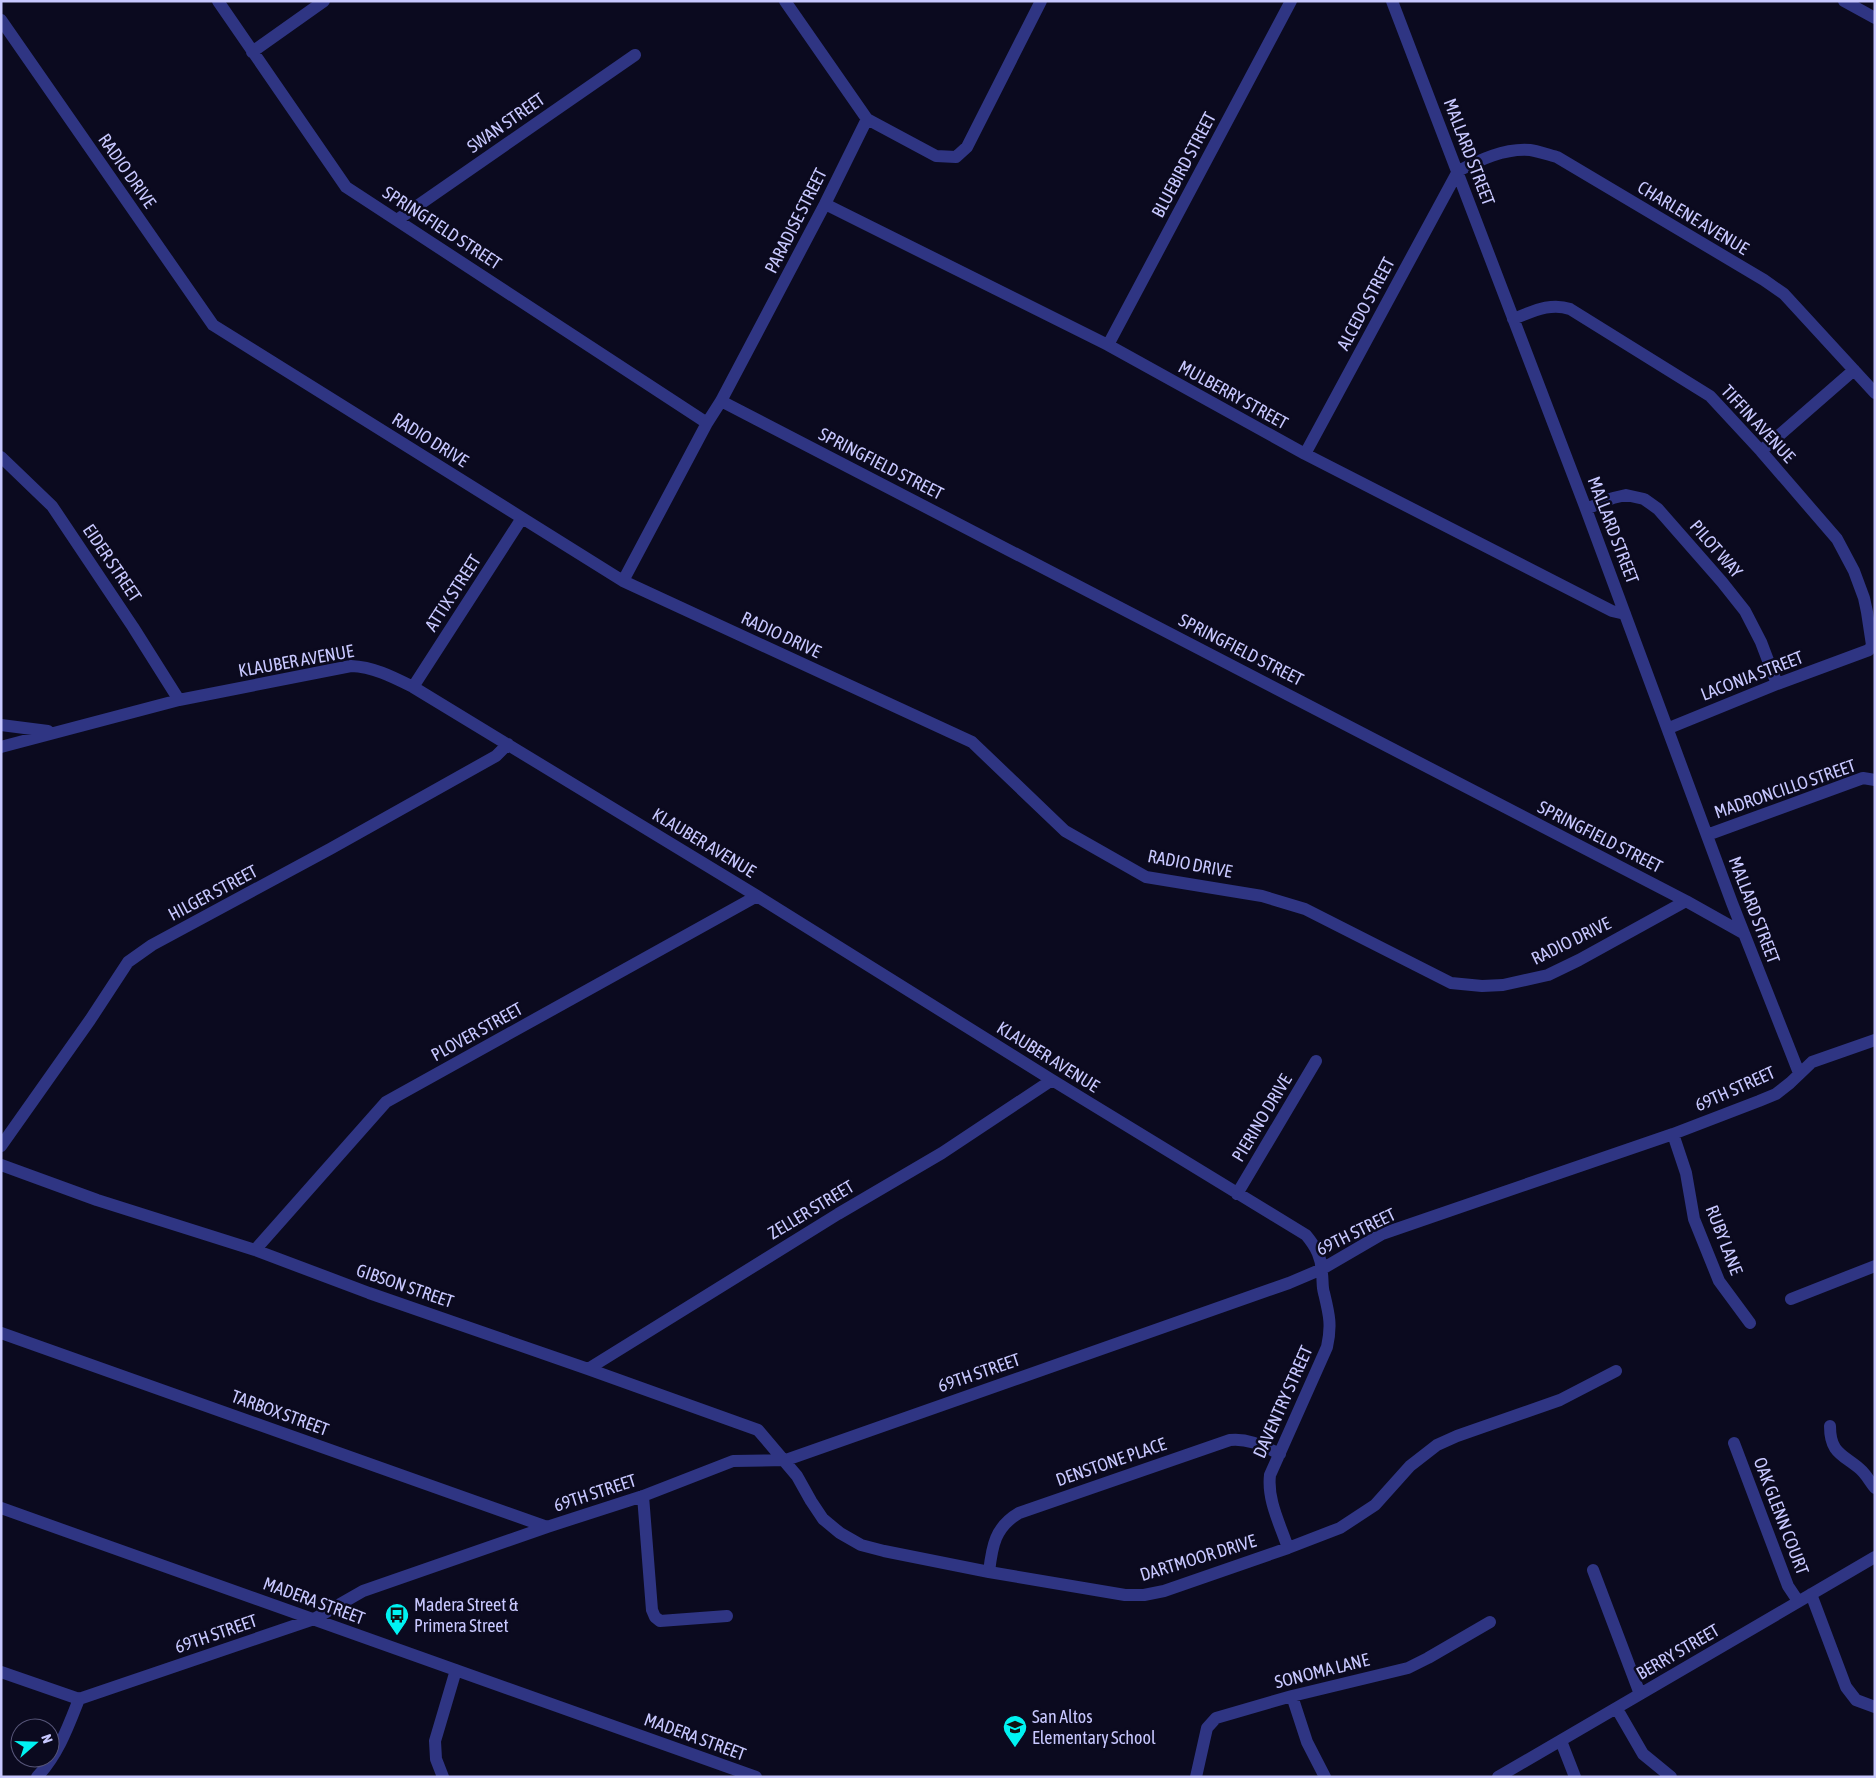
<svg xmlns="http://www.w3.org/2000/svg" width="1876" height="1778" viewBox="0 0 1876 1778" font-family="'Asap Condensed',sans-serif">
<style>
.lines{fill:none;stroke-linecap:round;stroke-linejoin:round}
.minor{stroke:#2f3583;stroke-width:12}
.labels{text-anchor:middle;stroke-width:5;stroke-linejoin:round;paint-order:stroke}
.street-label{font-size:18px;fill:#c8c8ff;stroke:#0b0a1f}
.poi-label{font-size:18px;fill:#c8c8ff;stroke:#0b0a1f;text-anchor:start}
</style>
<rect width="100%" height="100%" fill="#0b0a1f"/>
<g class="lines">
<!-- minor -->
<path class="minor" d="M218 1 346 187 707 423
M785 1 867 119 936 156 956 157 967 147 1041 1
M1392 1 1586 509 1732 903 1799 1073
M1844 1 1875 18
M1 20 213 325 623 581 972 742 1065 831 1146 877 1262 896 1305 909 1451 983 1482 986 1503 985 1548 975 1579 960 1686 901
M252 52 324 1
M825 204 1108 345 1305 454 1612 611 1625 614
M397 220 635 55
M1513 319C1532 312 1550 302 1570 309L1710 396 1761 451 1837 539 1854 571 1864 598 1867 612 1872 645 1869 650 1777 684 1669 728
M1108 345 1291 1
M721 401 1686 901 1743 933
M1761 451 1854 370
M1305 454 1458 171C1480 160 1504 148 1530 150 1538 151 1548 155 1557 157L1764 280 1784 294 1875 393
M1 457 52 506 133 627 179 700
M1586 509 1613 498 1626 495 1644 499 1658 509 1722 582 1745 611 1761 642 1777 684
M623 581 707 423 721 401 825 204 867 119
M413 687 522 518
M1 725 48 731
M1 747 179 700 351 666C374 667 393 677 413 687L757 896 1052 1080 1306 1235C1316 1247 1322 1258 1322 1274 1323 1280 1322 1287 1324 1293 1329 1314 1332 1325 1327 1347L1270 1475C1267 1500 1280 1524 1288 1548
M1707 835 1863 778 1875 780
M1673 1134 1686 1173 1694 1219 1719 1281 1750 1323
M1 1146 90 1020 128 962 152 945 330 849 496 756 508 744
M1 1165 97 1200 255 1250 369 1293 588 1369 758 1430 797 1476 811 1501 823 1519 840 1533 861 1545 884 1551 989 1572 1125 1595H1144L1164 1591 1288 1548 1340 1528 1375 1505 1410 1466 1437 1445 1457 1436 1560 1400 1616 1371
M1237 1194 1316 1061
M255 1250 386 1102 757 896
M1791 1299 1875 1266
M1 1333 547 1527
M588 1369 838 1214 942 1153 1052 1080
M1830 1426C1830 1453 1842 1454 1860 1469 1866 1474 1870 1482 1875 1488
M1734 1443 1788 1586 1798 1601
M643 1496 652 1610 655 1617 660 1621 727 1616
M1 1508 756 1777
M1593 1570 1640 1694
M989 1572C992 1546 995 1527 1019 1513L1230 1440C1248 1438 1263 1446 1280 1454
M1811 1594 1846 1687 1856 1700 1875 1707
M1 1672 79 1699
M1292 1696 1307 1742 1325 1777
M79 1699 314 1619 363 1591 547 1527 643 1496 733 1461 786 1460 1289 1283 1322 1269 1382 1234 1673 1134 1759 1101 1776 1094 1790 1083 1812 1062 1875 1040
M1617 1709 1643 1754 1671 1777
M1561 1741 1575 1777
M37 1777C58 1755 68 1727 79 1699
M443 1777 436 1759 435 1741 456 1670
M1196 1777 1207 1728 1216 1718 1292 1696 1408 1668 1428 1658 1490 1622
M1498 1777 1875 1557"/>
</g>
<!-- icons -->
<defs>
<g id="bus-pin" transform="scale(1.25)"><path d="M0 17L-7.5 6A9.5 9.5 0 1 1 7.5 6Z" fill="#00f3f2" stroke="#0b0a1f"/><path d="M-5-6H5V4H4V6H2V4H-2V6H-4V4H-5ZM-3.5-4V0h7V-4ZM-3.5 1.2v1.5H-2V1.2ZM2 1.2v1.5H3.5V1.2Z" fill="#111"/></g>
<g id="school-pin" transform="scale(1.25)"><path d="M0 17L-7.5 6A9.5 9.5 0 1 1 7.5 6Z" fill="#00f3f2" stroke="#0b0a1f"/><path d="M0-5L7-2L0 1L-7-2ZM-4 1L0 2.5L4 1V4Q0 6-4 4Z" fill="#111"/></g>
</defs>
<g fill-rule="evenodd">
<use href="#bus-pin" x="397" y="1615"/>
<use href="#school-pin" x="1015" y="1727"/>
</g>
<g class="labels">
<!-- street labels -->
<g class="street-label">
<text transform="translate(506 123) rotate(-35)" y="6">SWAN STREET</text>
<text transform="translate(1469 152) rotate(69)" y="6">MALLARD STREET</text>
<text transform="translate(1184 165) rotate(-62)" y="6">BLUEBIRD STREET</text>
<text transform="translate(127 171) rotate(55)" y="6">RADIO DRIVE</text>
<text transform="translate(1693 218) rotate(31)" y="6">CHARLENE AVENUE</text>
<text transform="translate(796 221) rotate(-63)" y="6">PARADISE STREET</text>
<text transform="translate(442 228) rotate(33)" y="6">SPRINGFIELD STREET</text>
<text transform="translate(1366 304) rotate(-62)" y="6">ALCEDO STREET</text>
<text transform="translate(1233 395) rotate(29)" y="6">MULBERRY STREET</text>
<text transform="translate(1758 424) rotate(47)" y="6">TIFFIN AVENUE</text>
<text transform="translate(430 440) rotate(32)" y="6">RADIO DRIVE</text>
<text transform="translate(881 464) rotate(27)" y="6">SPRINGFIELD STREET</text>
<text transform="translate(1613 530) rotate(69)" y="6">MALLARD STREET</text>
<text transform="translate(1716 549) rotate(49)" y="6">PILOT WAY</text>
<text transform="translate(112 563) rotate(56)" y="6">EIDER STREET</text>
<text transform="translate(453 593) rotate(-57)" y="6">ATTIX STREET</text>
<text transform="translate(781 635) rotate(25)" y="6">RADIO DRIVE</text>
<text transform="translate(1241 650) rotate(27)" y="6">SPRINGFIELD STREET</text>
<text transform="translate(296 661) rotate(-10)" y="6">KLAUBER AVENUE</text>
<text transform="translate(1752 676) rotate(-21)" y="6">LACONIA STREET</text>
<text transform="translate(1785 789) rotate(-19)" y="6">MADRONCILLO STREET</text>
<text transform="translate(1600 837) rotate(27)" y="6">SPRINGFIELD STREET</text>
<text transform="translate(704 843) rotate(31)" y="6">KLAUBER AVENUE</text>
<text transform="translate(1190 864) rotate(11)" y="6">RADIO DRIVE</text>
<text transform="translate(213 893) rotate(-28)" y="6">HILGER STREET</text>
<text transform="translate(1754 910) rotate(69)" y="6">MALLARD STREET</text>
<text transform="translate(1571 941) rotate(-26)" y="6">RADIO DRIVE</text>
<text transform="translate(477 1032) rotate(-29)" y="6">PLOVER STREET</text>
<text transform="translate(1048 1057) rotate(32)" y="6">KLAUBER AVENUE</text>
<text transform="translate(1735 1089) rotate(-24)" y="6">69TH STREET</text>
<text transform="translate(1262 1118) rotate(-59)" y="6">PIERINO DRIVE</text>
<text transform="translate(811 1210) rotate(-31)" y="6">ZELLER STREET</text>
<text transform="translate(1356 1232) rotate(-26)" y="6">69TH STREET</text>
<text transform="translate(1724 1240) rotate(69)" y="6">RUBY LANE</text>
<text transform="translate(405 1286) rotate(19)" y="6">GIBSON STREET</text>
<text transform="translate(979 1373) rotate(-19)" y="6">69TH STREET</text>
<text transform="translate(1283 1402) rotate(-66)" y="6">DAVENTRY STREET</text>
<text transform="translate(280 1413) rotate(20)" y="6">TARBOX STREET</text>
<text transform="translate(1111 1462) rotate(-19)" y="6">DENSTONE PLACE</text>
<text transform="translate(595 1493) rotate(-18)" y="6">69TH STREET</text>
<text transform="translate(1781 1516) rotate(69)" y="6">OAK GLENN COURT</text>
<text transform="translate(1198 1558) rotate(-17)" y="6">DARTMOOR DRIVE</text>
<text transform="translate(314 1601) rotate(20)" y="6">MADERA STREET</text>
<text transform="translate(216 1634) rotate(-19)" y="6">69TH STREET</text>
<text transform="translate(1678 1652) rotate(-30)" y="6">BERRY STREET</text>
<text transform="translate(1322 1671) rotate(-14)" y="6">SONOMA LANE</text>
<text transform="translate(695 1737) rotate(20)" y="6">MADERA STREET</text>
</g>
<!-- poi labels -->
<g class="poi-label">
<text x="414" y="1611">Madera Street &amp;<tspan x="414" dy="21">Primera Street</tspan></text>
<text x="1032" y="1723">San Altos<tspan x="1032" dy="21">Elementary School</tspan></text>
</g>
</g>
<!-- border -->
<rect width="1876" height="1778" fill="none" stroke="#c8c8ff" stroke-width="5"/>
<!-- north arrow -->
<g transform="translate(35 1743) rotate(70)"><circle r="24" fill="#0b0a1f" stroke="#575679"/>
<path d="M0-4L9 19L0 12L-9 19Z" fill="#00f3f2"/>
<text y="-8" font-size="14" font-weight="bold" text-anchor="middle" fill="#c8c8ff">N</text>
</g>
</svg>
